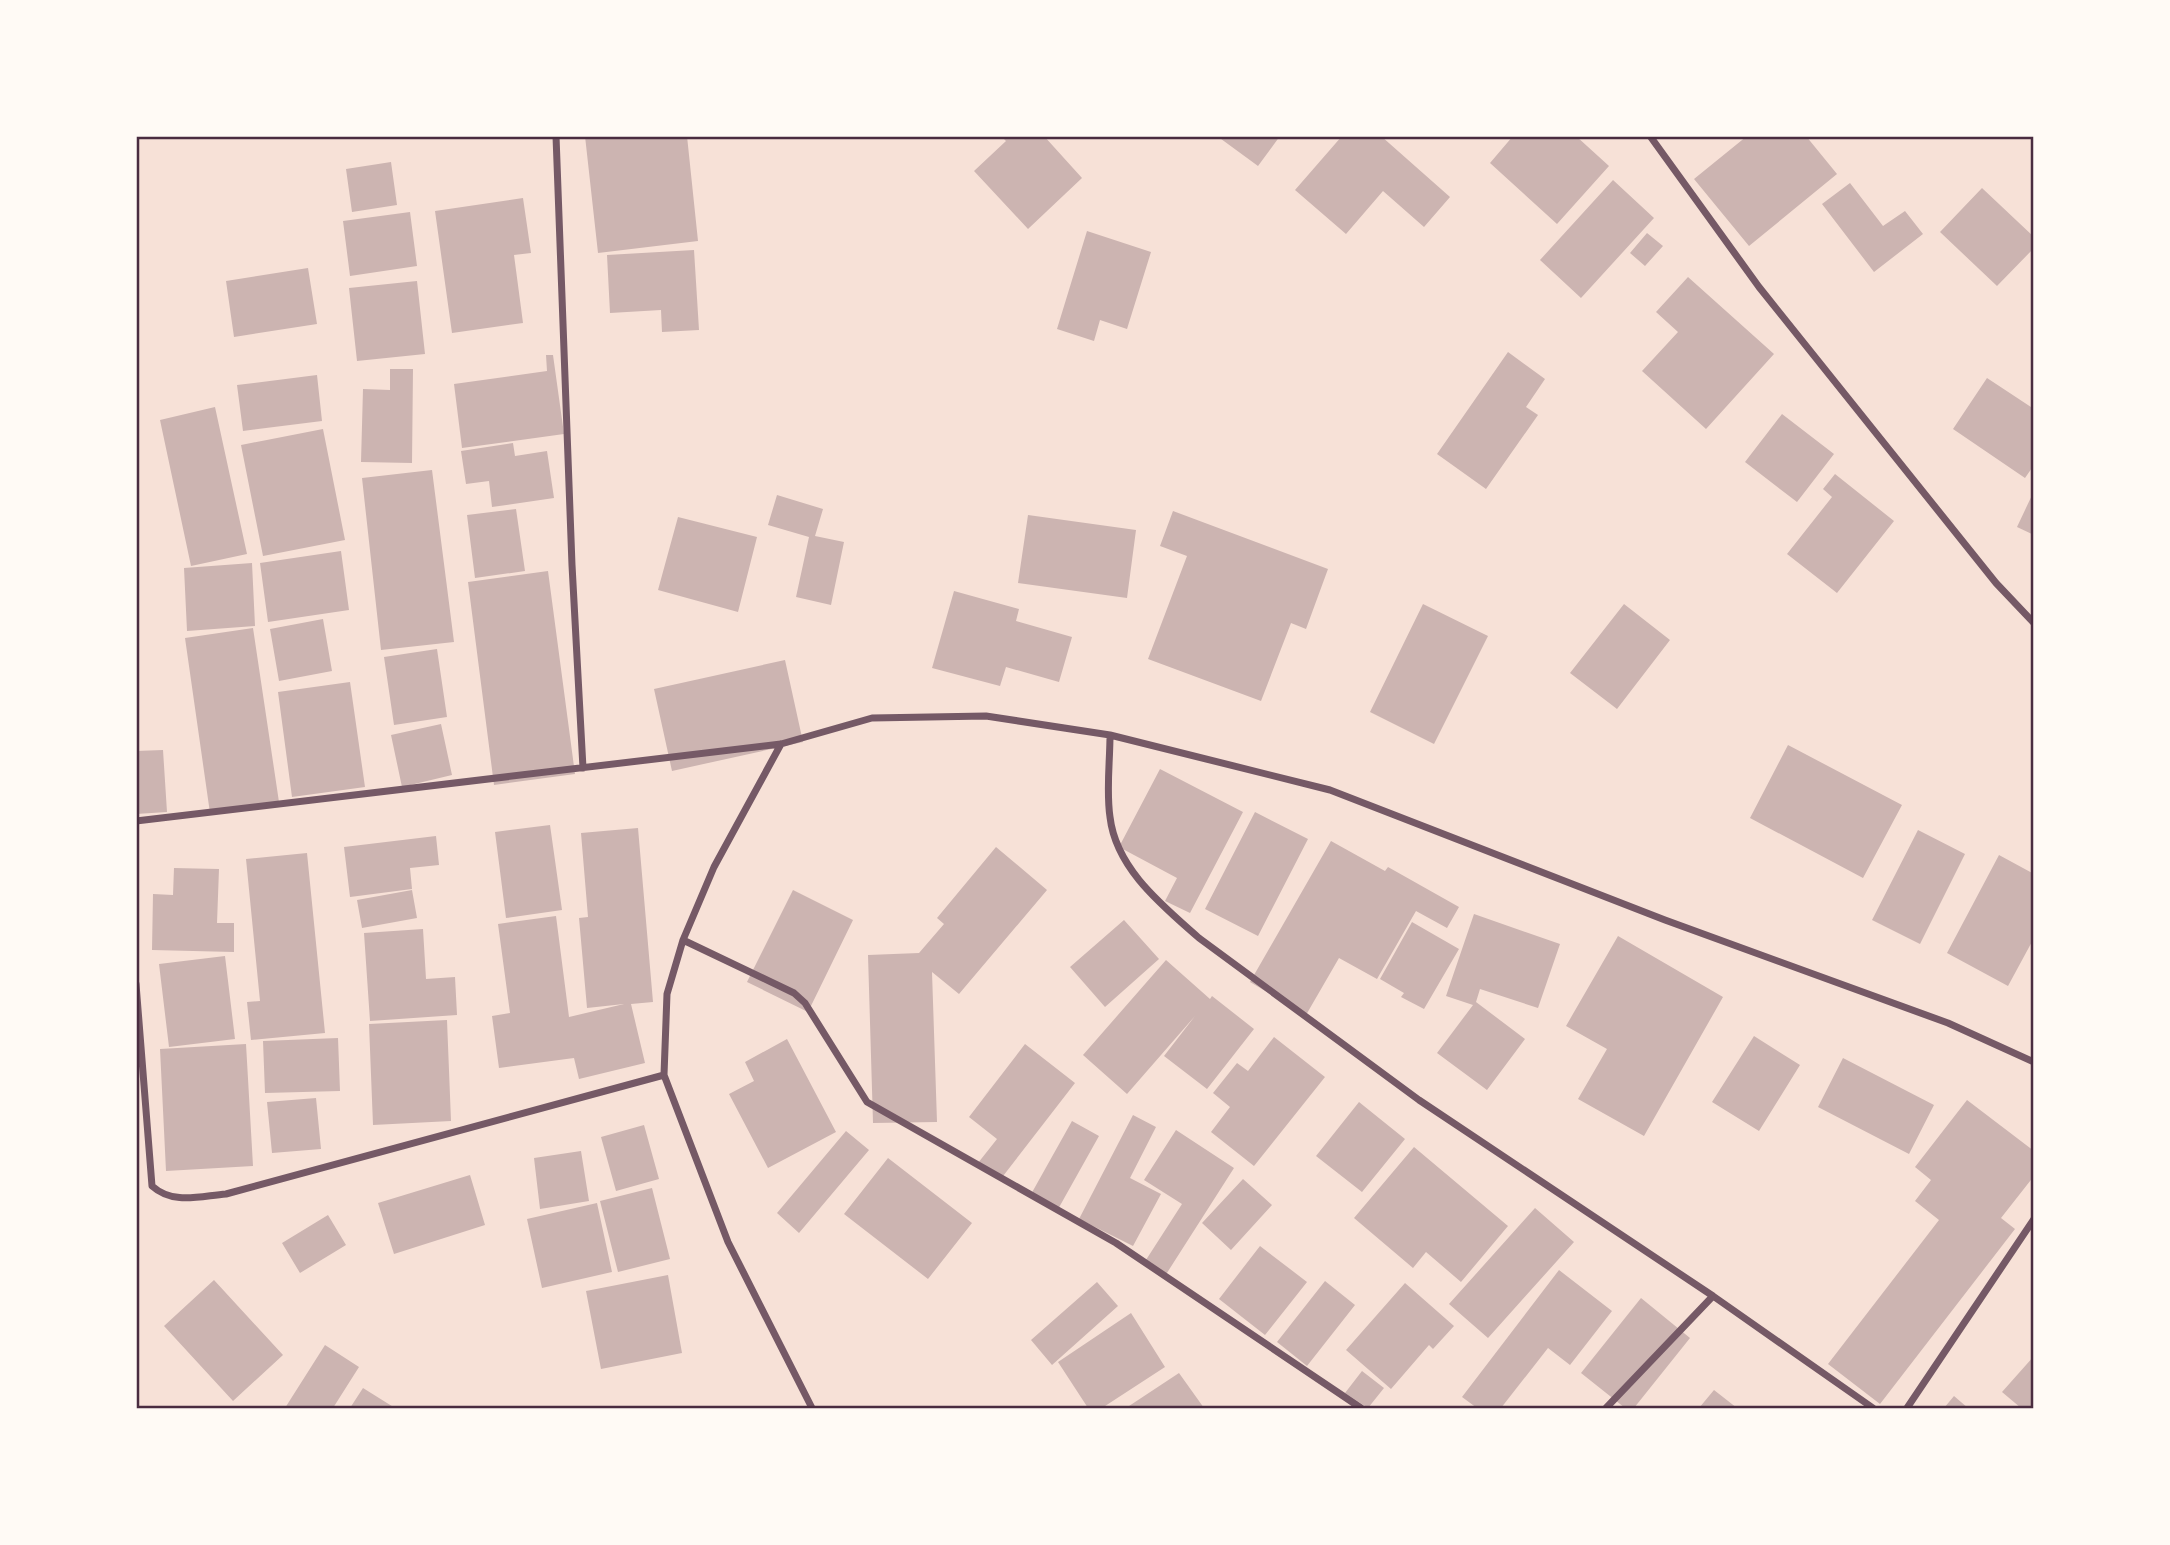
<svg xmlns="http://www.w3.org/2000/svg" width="2170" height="1545" viewBox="0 0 2170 1545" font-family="'Sofia Sans Condensed',sans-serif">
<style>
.building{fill:#ccb4b1}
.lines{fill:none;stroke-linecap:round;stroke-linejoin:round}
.minor{stroke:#755966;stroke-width:7}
.neatline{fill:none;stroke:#4a2c40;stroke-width:2.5}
</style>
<rect width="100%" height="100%" fill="#f7e1d7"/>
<!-- building -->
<path class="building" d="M585 136H687L698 241 598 253Z
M1001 136H1044L1082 178 1028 229 974 171 1006 141Z
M1217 136H1280L1258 166Z
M1342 136H1381L1450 197 1424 227 1383 191 1346 234 1295 190Z
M1513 136H1576L1609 166 1557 224 1490 163Z
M1747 136H1806L1837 174 1749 246 1694 179Z
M391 162 397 205 352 212 346 169Z
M1613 180 1654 218 1581 298 1540 260Z
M1850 183 1883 226 1905 211 1923 234 1874 272 1822 204Z
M1982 188 2034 237V248L1997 286 1940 232Z
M523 198 531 253 514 255 523 323 452 333 435 211Z
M410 212 417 266 350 276 343 221Z
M1087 231 1151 252 1127 329 1100 320 1094 341 1057 329Z
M1647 233 1663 246 1645 266 1630 253Z
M694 250 699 330 662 332 661 310 610 313 607 255Z
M308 268 317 324 234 337 226 281Z
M1688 277 1774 354 1706 429 1642 371 1678 332 1656 312Z
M417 281 425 354 357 361 349 288Z
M1508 352 1545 379 1526 407 1538 415 1486 489 1437 454Z
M546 355H553L564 434 462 448 454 384 547 371Z
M390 369H413L412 463 361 462 363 389 390 390Z
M317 375 322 421 243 431 237 385Z
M1987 378 2034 409V465L2025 478 1953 429Z
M215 407 247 554 191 566 160 420Z
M1782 414 1834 454 1797 502 1745 462Z
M323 429 345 540 263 556 241 445Z
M513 443 515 456 547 451 554 498 492 507 489 481 466 484 461 451Z
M432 470 454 642 381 650 362 478Z
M1835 474 1894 521 1837 593 1787 554 1832 497 1823 489Z
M2034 491V535L2017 527Z
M777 495 823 509 815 536 844 542 831 605 796 597 809 537 768 525Z
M516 509 525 571 475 578 467 515Z
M1173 511 1328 569 1306 629 1291 623 1261 701 1148 659 1187 556 1160 546Z
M1028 515 1136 530 1127 598 1018 583Z
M678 517 757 537 738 612 658 590Z
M341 551 349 610 268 622 260 563Z
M252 563 255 626 187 631 184 568Z
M548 571 575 774 494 785 468 582Z
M954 591 1019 609 1016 621 1072 637 1059 682 1006 667 1000 686 932 668Z
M1423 604 1488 636 1434 744 1370 712Z
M1624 604 1670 640 1617 709 1570 673Z
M323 619 332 671 279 681 270 629Z
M253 628 279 802 210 813 185 638Z
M437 649 447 717 394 725 384 657Z
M785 660 803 742 672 771 654 689Z
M350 682 365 787 292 797 278 692Z
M441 724 452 775 402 787 391 735Z
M1788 745 1902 805 1863 878 1750 818Z
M163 750 167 812 136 814V751Z
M1160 769 1243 812 1190 913 1165 901 1177 878 1119 847Z
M1255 812 1308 839 1258 936 1205 909Z
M550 825 562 910 506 918 495 832Z
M638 828 653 1002 631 1004 645 1063 579 1079 574 1058 499 1068 492 1016 510 1013 498 924 556 916 569 1017 624 1004 587 1008 579 918 588 917 581 833Z
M1918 830 1965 854 1920 944 1872 920Z
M436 836 439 865 410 868 412 889 350 897 344 847Z
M1331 841 1385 871 1388 867 1459 907 1447 928 1416 911 1377 979 1339 958 1306 1015 1250 982Z
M996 847 1047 890 959 994 932 972 937 1122 873 1123 868 955 919 953 944 924 937 918Z
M307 853 325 1033 251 1040 247 1002 260 1001 246 859Z
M1999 855 2034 874V938L2008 986 1947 953Z
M174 868 219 869 217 923H234V952L152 950 153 894 173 895Z
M412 890 417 918 362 928 357 900Z
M793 890 853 920 808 1012 747 982Z
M1474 914 1560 944 1538 1008 1480 989 1476 1002 1525 1039 1487 1090 1437 1053 1473 1005 1446 996Z
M1124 920 1159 959 1105 1007 1070 967Z
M1412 922 1459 949 1424 1009 1401 997 1404 993 1380 979Z
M423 929 426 979 455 977 457 1015 370 1021 364 933Z
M1618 936 1723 997 1644 1136 1578 1099 1607 1049 1566 1026Z
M225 956 235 1039 169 1047 159 964Z
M1166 960 1210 999 1212 996 1254 1029 1207 1089 1164 1056 1195 1016 1127 1094 1083 1055Z
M447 1020 451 1121 373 1125 369 1024Z
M1754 1036 1800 1065 1759 1131 1712 1102Z
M1274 1037 1325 1077 1254 1166 1211 1132 1230 1107 1213 1093 1237 1063 1248 1071Z
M338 1038 340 1091 265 1093 263 1041Z
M787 1039 836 1132 768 1168 729 1094 754 1081 745 1062Z
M246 1044 253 1166 166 1171 160 1049Z
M1025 1044 1075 1083 1000 1180 978 1163 997 1139 969 1117Z
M1843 1058 1934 1105 1909 1154 1818 1107Z
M316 1098 321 1149 272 1153 267 1102Z
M1967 1100 2034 1151V1176L2001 1218 2015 1229 1880 1404 1828 1364 1939 1220 1915 1201 1931 1180 1915 1167Z
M1359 1102 1405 1139 1362 1192 1316 1156Z
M1133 1115 1156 1127 1130 1178 1161 1194 1133 1246 1079 1219Z
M1072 1121 1099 1136 1057 1211 1030 1196Z
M644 1125 659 1179 616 1191 601 1137Z
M1176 1130 1234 1168 1165 1276 1144 1263 1182 1204 1144 1180Z
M846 1131 869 1150 799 1233 777 1213Z
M1414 1147 1508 1226 1461 1282 1426 1252 1413 1268 1354 1218Z
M581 1151 589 1201 540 1209 534 1158Z
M888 1158 972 1223 928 1279 844 1214Z
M470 1175 485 1225 394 1254 378 1203Z
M1243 1179 1272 1205 1231 1250 1202 1223Z
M652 1188 670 1259 618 1272 600 1201Z
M597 1203 612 1272 542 1288 527 1219Z
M1535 1208 1574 1242 1488 1338 1449 1304Z
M328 1215 346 1245 300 1273 282 1243Z
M1260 1246 1307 1282 1265 1335 1219 1299Z
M1559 1270 1612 1311 1570 1365 1548 1348 1501 1408H1477L1462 1397Z
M668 1275 682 1353 601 1369 586 1291Z
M214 1280 283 1355 233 1401 164 1326Z
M1325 1281 1355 1305 1307 1366 1277 1342Z
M1097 1282 1118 1306 1052 1365 1031 1340Z
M1405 1283 1454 1326 1433 1349 1429 1345 1391 1389 1346 1350Z
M1641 1298 1690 1338 1634 1408H1625L1581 1373Z
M1131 1313 1165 1367 1102 1408H1088L1058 1362Z
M325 1345 359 1367 333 1408H285Z
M2034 1356V1408H2021L2002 1392Z
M1362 1371 1384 1388 1368 1408 1345 1393Z
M1179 1373 1204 1408H1126Z
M363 1388 395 1408H350Z
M1714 1390 1737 1408H1699Z
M1954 1396 1968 1408H1944Z"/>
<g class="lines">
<!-- minor -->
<path class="minor" d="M556 136 572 565 583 768
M1650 136 1759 287 1996 583 2034 623
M1110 735C1110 762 1106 791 1110 817 1116 869 1163 906 1199 938L1419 1100 1713 1296 1873 1408
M781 744 714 867 683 940 667 994 664 1075 728 1242 812 1408
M136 821 781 744 872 718 986 716 1110 735 1330 790 1665 920 1948 1023 2034 1062
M683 940 794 993 805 1003 867 1102 1116 1243 1361 1408
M136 984 152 1186C173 1205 200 1196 226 1194L664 1075
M1606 1408 1713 1296
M1907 1408 2034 1219"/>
</g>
<!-- border -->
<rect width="2170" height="1545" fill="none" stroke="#fffaf5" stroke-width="276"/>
<rect x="138" y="138" width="1894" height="1269" class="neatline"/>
</svg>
